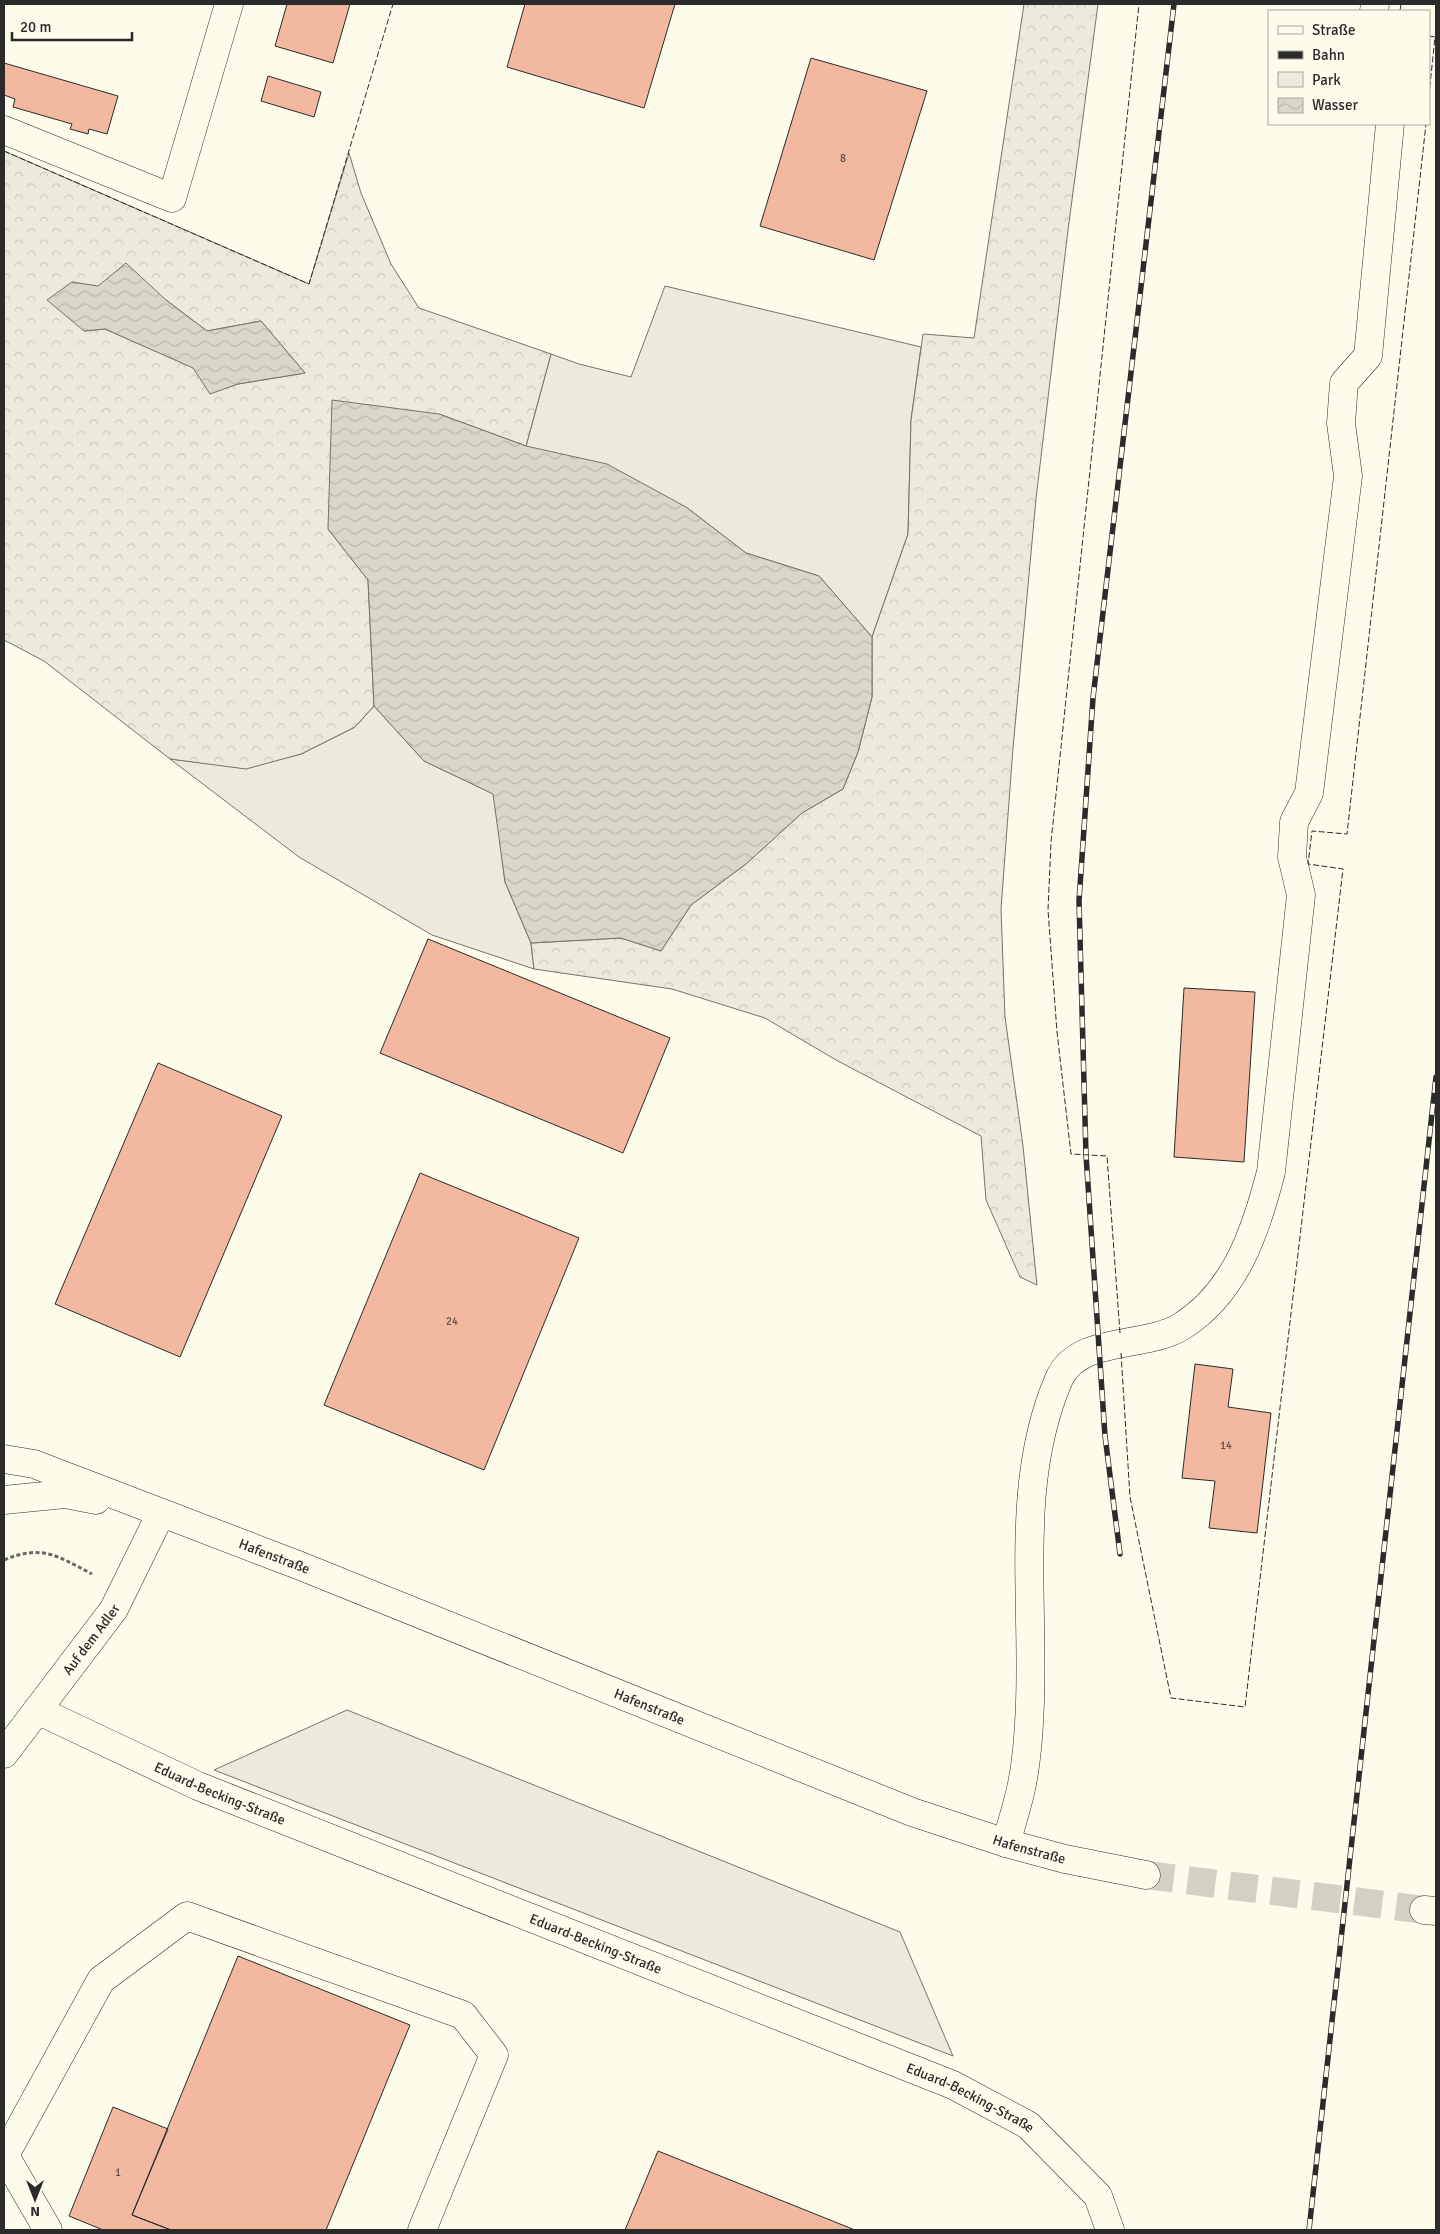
<svg xmlns="http://www.w3.org/2000/svg" width="1440" height="2234" viewBox="0 0 1440 2234" font-family="Signika,sans-serif">
<style>
.green{fill:#ecebdb;stroke:#74746e}
.forest{fill:url(#forest-crowns);stroke:#74746e;fill-rule:evenodd}
.parking{fill:#eceadb;stroke:#74746e}
.water{fill:url(#water-waves);stroke:#74746e}
.building{fill:#f2b8a0;stroke:#2b2b2b}
.lines{fill:none;stroke-linecap:round;stroke-linejoin:round}
.minor-tunnel{stroke:#d3d1c4;stroke-width:28;stroke-dasharray:28 14;stroke-linecap:butt}
.minor-casing{stroke:#2b2b2b;stroke-width:29}
.path{stroke:#6a6964;stroke-width:3;stroke-dasharray:4 2.5;stroke-linecap:butt}
.minor{stroke:#fdfbea;stroke-width:28}
.rail-casing{stroke:#2b2b2b;stroke-width:5.5}
.rail{stroke:#fdfbea;stroke-width:4;stroke-dasharray:11;stroke-linecap:butt}
.fence{stroke:#2b2b2b;stroke-width:1;stroke-dasharray:6 2.5;stroke-linecap:butt}
.labels{text-anchor:middle;stroke-width:4;stroke-linejoin:round;paint-order:stroke}
.number-label{font-size:11px;fill:#5d4e48}
.street-label{font-size:14px;fill:#2b2b2b;stroke:#fdfbea}
</style>
<defs>
<pattern id="forest-crowns" width="20" height="18" patternUnits="userSpaceOnUse" patternTransform="scale(1.25)"><rect width="20" height="18" fill="#ecebdb"/><path d="M2 6a3 3 0 1 1 6 0M12 15a3 3 0 1 1 6 0" fill="none" stroke="#cbcabc"/></pattern>
<pattern id="water-waves" width="16" height="10" patternUnits="userSpaceOnUse" patternTransform="scale(1.25)"><rect width="16" height="10" fill="#d8d7c9"/><path d="M0 5q4-4 8 0t8 0" fill="none" stroke="#bab9ad"/></pattern>
</defs>
<rect width="100%" height="100%" fill="#fdfbea"/>
<!-- green -->
<path class="green" d="M665 286 921 347 911 420 908 534 872 637 819 576 746 553 686 507 526 446 551 354 579 364 631 377Z
M374 706 424 761 494 794 505 882 531 943 534 969 432 935 299 857 170 759 246 768 301 754 355 727Z"/>
<!-- forest -->
<path class="forest" d="M1024 4H1098L1068 230 1036 499 1013 748 1001 909 1005 1017 1023 1146 1037 1285 1020 1277 986 1200 981 1136 836 1060 765 1018 672 989 534 969 531 943 621 938 661 951 691 905 746 864 802 813 843 789 858 752 872 697V637L908 534 911 420 923 334 974 338Z
M4 151 309 284 349 153 361 193 391 264 419 308 551 354 526 446 439 414 328 529 368 580 374 706 355 727 301 754 246 769 170 759 44 661 4 640ZM72 282 166 300 207 331 261 321 305 373 238 384 210 393 194 368 105 329 84 331Z"/>
<!-- parking -->
<path class="parking" d="M347 1710 900 1932 953 2056 214 1770Z"/>
<!-- water -->
<path class="water" d="M126 263 166 300 207 331 261 321 305 373 238 384 210 394 193 368 105 329 84 331 47 300 72 282 98 286Z
M332 400 439 414 526 446 607 464 686 507 746 553 819 576 872 637V697L858 752 843 789 802 813 746 864 691 905 661 951 621 938 531 943 505 882 493 794 424 761 374 706 368 580 328 529Z"/>
<!-- building -->
<path class="building" d="M287 4H350L333 63 275 46Z
M525 4H675L644 108 507 67Z
M811 58 927 91 874 260 760 226Z
M4 63 118 96 107 134 89 129 88 134 70 129 72 124 13 107 15 99 4 95Z
M268 76 321 92 314 117 261 101Z
M428 939 670 1038 623 1153 380 1053Z
M1184 988 1255 992 1244 1162 1174 1157Z
M158 1063 282 1116 180 1357 55 1304Z
M420 1173 579 1238 484 1470 324 1405Z
M1195 1364 1233 1369 1228 1407 1271 1413 1257 1533 1209 1528 1215 1481 1182 1478Z
M238 1956 410 2025 326 2230H171L132 2215Z
M113 2107 168 2129 132 2215 171 2230H103L69 2216Z
M658 2151 855 2230H625Z"/>
<g class="lines">
<!-- minor-tunnel -->
<path class="minor-tunnel" d="M1146 1875 1424 1910"/>
<!-- minor casing -->
<g class="minor-casing">
<g id="minor">
<path d="M1374 11 1375 4"/>
<path d="M4 130 172 198 229 4"/>
<path id="s1" d="M4 1459 34 1464 298 1565 912 1812 1006 1843 1065 1859 1146 1875"/>
<path d="M4 1500 65 1494 96 1500"/>
<path id="s2" d="M37 1710 198 1786 953 2085 1028 2125 1098 2196 1110 2230"/>
<path id="s3" d="M4 1754 114 1609 161 1513"/>
<path d="M1006 1843C1011 1826 1016 1810 1020 1793 1027 1764 1029 1731 1030 1702 1034 1595 1015 1480 1059 1379 1078 1335 1147 1349 1182 1326 1236 1292 1256 1230 1271 1172L1301 895 1292 857 1294 822 1309 793 1348 476 1341 423 1344 383 1368 356 1390 124"/>
<path d="M1424 1910 1436 1911"/>
<path d="M4 2154 48 2230"/>
<path d="M5 2155 101 1980 187 1916 463 2015 494 2055 422 2230"/>
</g>
</g>
<!-- path -->
<path class="path" d="M4 1560C43 1544 57 1556 92 1574"/>
<!-- minor -->
<use href="#minor" class="minor"/>
<!-- rail casing -->
<g class="rail-casing">
<path id="rail" d="M1120 1554 1105 1436 1086 1155 1079 901 1093 698 1174 4
M1309 2230 1436 1077"/>
</g>
<!-- rail -->
<use href="#rail" class="rail"/>
<!-- fence -->
<path class="fence" d="M1400 11 1401 4
M1429 36 1435 37 1429 95
M4 151 309 284 393 4
M1120 1333 1107 1156 1071 1154 1057 1032 1048 910 1051 842 1139 4
M1121 1353 1130 1497 1171 1698 1245 1707 1343 869 1308 864 1312 831 1347 834 1426 124"/>
</g>
<g class="labels">
<!-- number labels -->
<g class="number-label">
<text x="843" y="162">8</text>
<text x="452" y="1325">24</text>
<text x="1226" y="1449">14</text>
<text x="118" y="2176">1</text>
</g>
<!-- street labels -->
<g class="street-label">
<text dy="5" stroke="none"><textPath href="#s1" startOffset="288">Hafenstraße</textPath></text>
<text dy="5" stroke="none"><textPath href="#s3" startOffset="144">Auf dem Adler</textPath></text>
<text dy="5" stroke="none"><textPath href="#s1" startOffset="692">Hafenstraße</textPath></text>
<text dy="5" stroke="none"><textPath href="#s2" startOffset="201">Eduard-Becking-Straße</textPath></text>
<text dy="5" stroke="none"><textPath href="#s1" startOffset="1098">Hafenstraße</textPath></text>
<text dy="5" stroke="none"><textPath href="#s2" startOffset="606">Eduard-Becking-Straße</textPath></text>
<text dy="5" stroke="none"><textPath href="#s2" startOffset="1011">Eduard-Becking-Straße</textPath></text>
</g>
</g>
<!-- border -->
<rect width="1440" height="2234" fill="none" stroke="#2b2b2b" stroke-width="10"/>
<!-- legend -->
<rect x="1268" y="10" width="162" height="115" fill="#fdfbea" stroke="#a9a89e"/>
<rect x="1278" y="26" width="25" height="8" fill="#fdfbea" stroke="#a9a89e"/>
<text x="1312" y="35" font-size="15" fill="#2b2b2b">Straße</text>
<rect x="1278" y="51" width="25" height="8" fill="#2b2b2b" stroke="#a9a89e"/>
<text x="1312" y="60" font-size="15" fill="#2b2b2b">Bahn</text>
<rect x="1278" y="72" width="25" height="15" fill="#ecebdb" stroke="#a9a89e"/>
<text x="1312" y="85" font-size="15" fill="#2b2b2b">Park</text>
<rect x="1278" y="98" width="25" height="15" fill="url(#water-waves)" stroke="#a9a89e"/>
<text x="1312" y="110" font-size="15" fill="#2b2b2b">Wasser</text>
<!-- north arrow -->
<g transform="translate(35 2199) rotate(180)" stroke="#fdfbea" stroke-width="4" paint-order="stroke">
<path d="M0-4L9 19L0 12L-9 19Z" fill="#2b2b2b"/>
<text y="-8" font-size="14" font-weight="bold" text-anchor="middle" fill="#2b2b2b">N</text>
</g>
<!-- scale -->
<path d="M12 32v8h120v-8" fill="none" stroke="#2b2b2b" stroke-width="2.5"/>
<text x="20" y="32" font-size="15" fill="#2b2b2b" stroke="#fdfbea" stroke-width="4" paint-order="stroke">20 m</text>
</svg>
